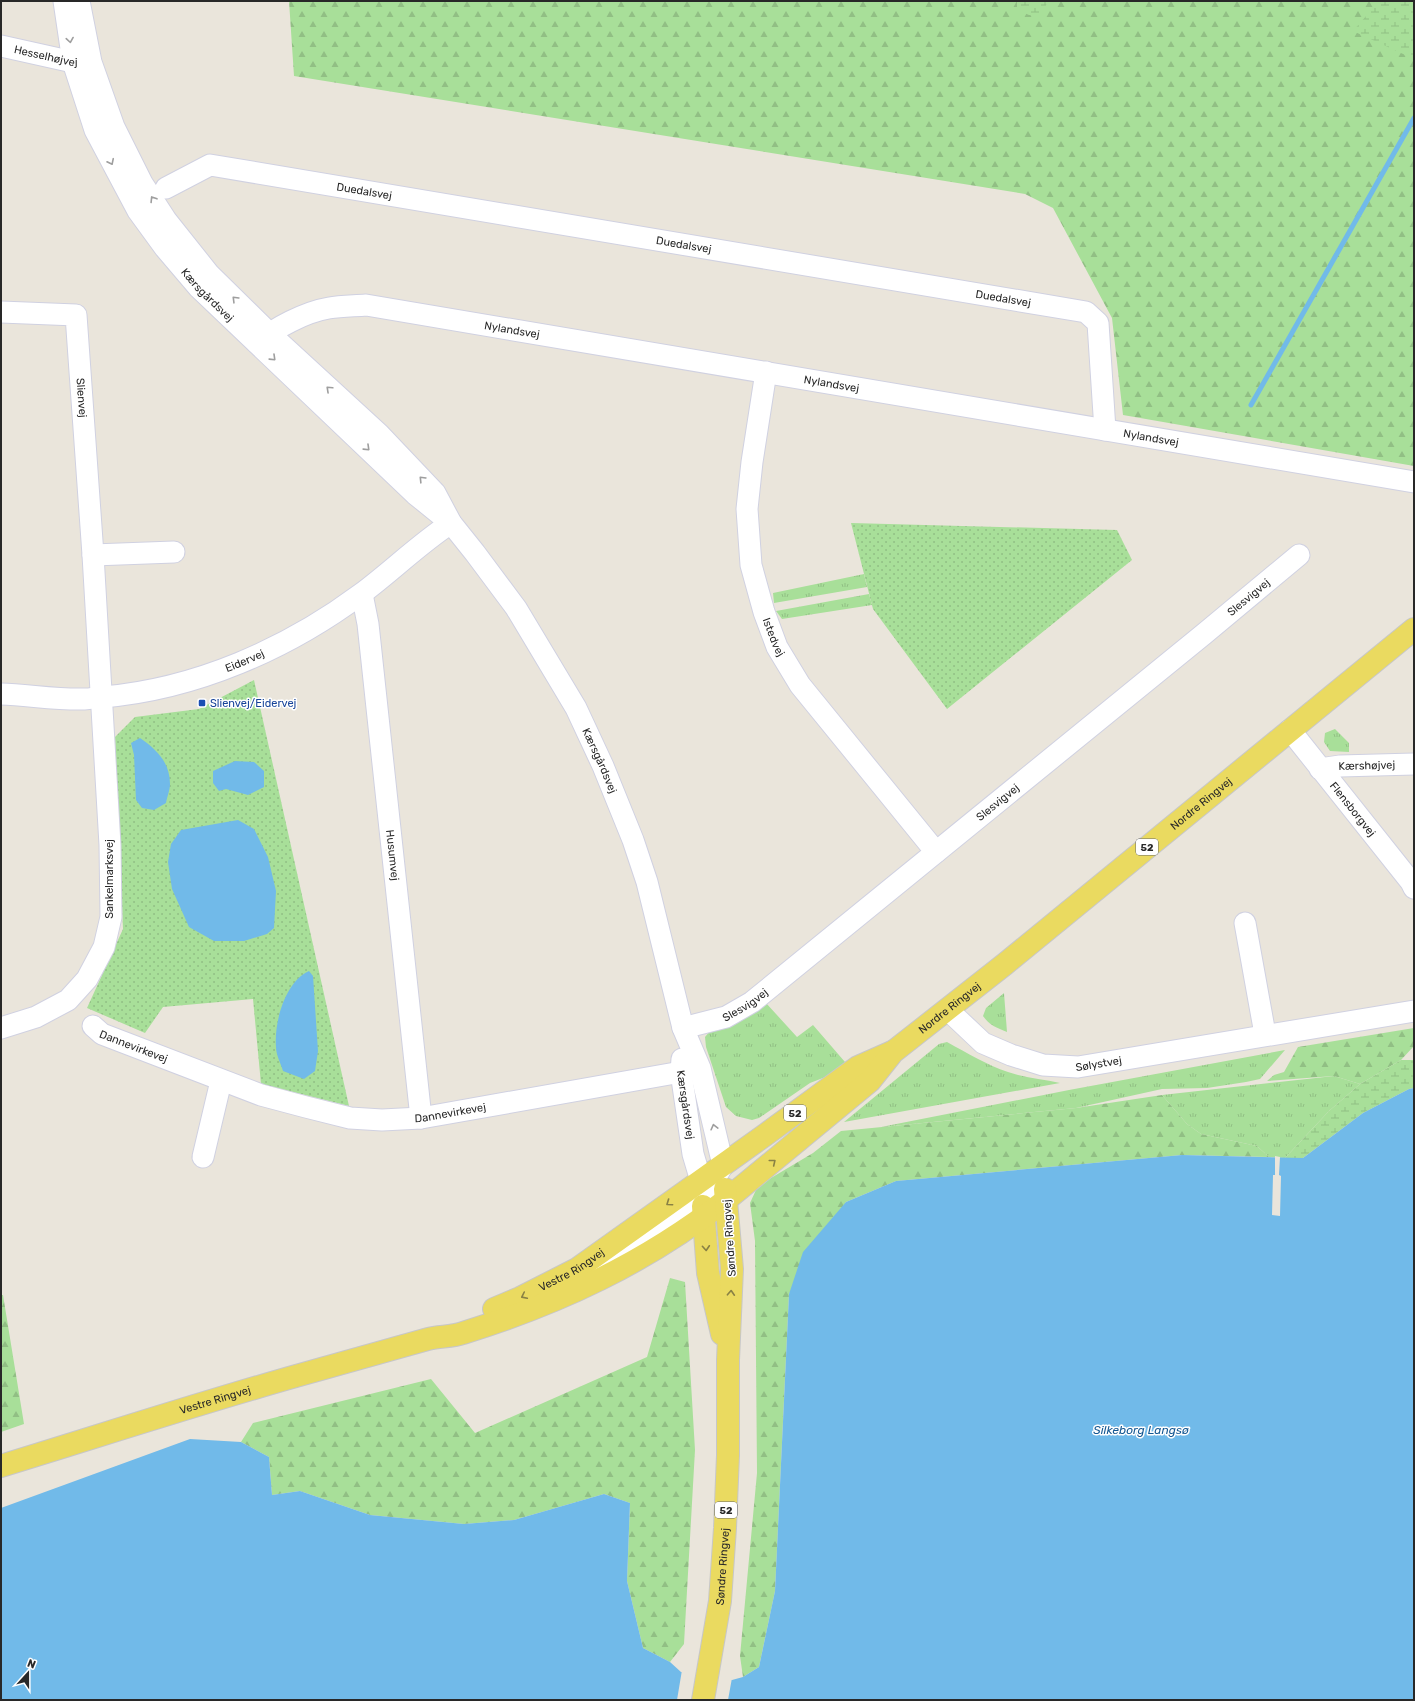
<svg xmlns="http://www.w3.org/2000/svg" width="1415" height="1701" viewBox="0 0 1415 1701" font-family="Rubik,sans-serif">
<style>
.grass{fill:url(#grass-tufts)}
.forest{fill:url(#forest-firs)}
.wetland{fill:url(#wetland-marsh)}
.park{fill:url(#park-dots)}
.water{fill:#71bae9}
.pier{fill:#eae5db}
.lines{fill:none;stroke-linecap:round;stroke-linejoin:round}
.stream{stroke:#71bae9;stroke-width:5}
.minor-casing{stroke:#d0d1e1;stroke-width:23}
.major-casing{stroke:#c7c7c7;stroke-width:24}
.minor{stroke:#fff;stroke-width:21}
.major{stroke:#eada60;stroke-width:22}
.oneway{stroke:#9e9e9e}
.oneway2{stroke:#898144}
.transit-dot{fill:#1a4fb4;stroke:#fff;stroke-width:1.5}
.labels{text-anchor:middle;stroke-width:3;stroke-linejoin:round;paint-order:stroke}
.shield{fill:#fff;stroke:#686868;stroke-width:1}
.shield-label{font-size:10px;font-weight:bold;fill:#282828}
.street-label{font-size:11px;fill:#282828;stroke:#fff}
.transit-label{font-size:11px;fill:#164399;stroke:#fff;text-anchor:start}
.water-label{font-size:12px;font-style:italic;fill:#135792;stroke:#fff}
</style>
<defs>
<pattern id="grass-tufts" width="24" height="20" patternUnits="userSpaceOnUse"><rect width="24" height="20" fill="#a8df99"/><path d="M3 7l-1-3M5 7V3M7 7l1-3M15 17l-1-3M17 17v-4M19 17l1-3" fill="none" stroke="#91bf84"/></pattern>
<pattern id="forest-firs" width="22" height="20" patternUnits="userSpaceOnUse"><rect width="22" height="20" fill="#a8df99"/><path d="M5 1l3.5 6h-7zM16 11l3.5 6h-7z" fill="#91bf84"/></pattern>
<pattern id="wetland-marsh" width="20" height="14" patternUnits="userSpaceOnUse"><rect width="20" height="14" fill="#a8df99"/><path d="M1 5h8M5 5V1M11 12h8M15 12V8" fill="none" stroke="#91bf84"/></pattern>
<pattern id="park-dots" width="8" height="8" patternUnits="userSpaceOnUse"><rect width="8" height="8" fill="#a8df99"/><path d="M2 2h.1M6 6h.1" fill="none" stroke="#91bf84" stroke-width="1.8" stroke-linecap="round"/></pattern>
</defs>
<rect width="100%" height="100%" fill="#eae5db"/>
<!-- grass -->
<path class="grass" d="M864 574 867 587 774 603 773 593Z
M869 594 872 605 782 619 776 611Z
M1335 729 1349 743V752L1330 751 1324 742 1325 733Z
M1004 993 1007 1032C997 1028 989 1025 983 1016L986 1008Z
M766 1003 797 1037 813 1025 845 1062 828 1076 810 1083 759 1118 752 1120 736 1116 726 1107 706 1047 705 1037 710 1031Z
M947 1042C967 1053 987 1065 1008 1072 1025 1078 1043 1079 1060 1083L844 1122 939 1044Z
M1285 1050 1260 1079 1246 1082 1207 1088 1162 1089 1076 1108 881 1127 1069 1090Z
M1334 1076 1360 1084 1329 1111 1285 1158 1269 1157 1257 1146 1201 1134 1187 1124 1162 1095Z"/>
<!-- forest -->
<path class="forest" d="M289 1H1414V466L1123 415 1112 318 1053 208 1025 194 294 76Z
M1414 1028V1046L1401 1060 1360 1084 1334 1076 1267 1081 1274 1075 1284 1072 1298 1047Z
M1162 1095 1187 1124 1201 1134 1257 1146 1269 1157 1182 1155 896 1181 846 1202 789 1294 775 1591 759 1667 743 1677 740 1656 757 1473 755 1241 750 1203 756 1190 771 1178 813 1153 841 1131 1076 1108Z
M670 1278 685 1282 695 1450 684 1644 670 1662 643 1648 627 1581 630 1503 604 1494 514 1520 464 1524 370 1515 300 1491 272 1495 269 1457 241 1442 253 1423 431 1379 475 1433 647 1357Z
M1 1295H3L24 1424 1 1432Z"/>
<!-- wetland -->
<path class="wetland" d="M1017 1H1046L1047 3 1042 15H1029L1017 10Z
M1379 1H1414V59L1353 31Z
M1401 1060H1414V1088L1409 1089 1363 1113 1303 1158H1285L1329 1111 1360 1084Z"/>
<!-- park -->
<path class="park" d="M851 523 1117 530 1132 560 947 709 873 609Z
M254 680 349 1106 261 1084 253 999 163 1007 145 1033 87 1008 123 929 115 737 135 717 199 709Z"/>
<!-- water -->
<path class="water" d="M140 738C156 749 170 762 170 784 170 790 167 797 166 803L154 810 142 808 136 800 134 755 131 743Z
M235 761 254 762 264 771V787L248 795 226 789 219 791 213 783V771Z
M238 820 254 829 268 857 276 891 274 928 267 934 244 941H214L189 927 172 889 168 862 171 844 181 830Z
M309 971 313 976 318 1051 315 1071 304 1079 283 1071C281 1064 276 1055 276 1047 274 1022 285 982 309 971Z
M1414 1088V1700H1V1508L190 1439 241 1442 269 1457 272 1495 300 1491 370 1515 464 1524 514 1520 604 1494 630 1503 627 1581 643 1648 670 1662 681 1672 732 1680 743 1677 759 1667 775 1591 789 1294 803 1252 846 1202 896 1181 1182 1155 1303 1158 1363 1113 1409 1089Z"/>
<!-- pier -->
<path class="pier" d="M1275 1156 1280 1157 1279 1175 1281 1176 1280 1216 1272 1215 1273 1175H1275Z
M682 1670 732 1678 728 1700H677Z"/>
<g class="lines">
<!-- stream -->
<path class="stream" d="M1251 405 1414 118"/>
<!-- minor casing -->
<g class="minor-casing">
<g id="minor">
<path id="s1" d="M64 1 73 62 95 130 138 211 165 248 199 288 415 494 441 515"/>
<path id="s2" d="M79 1 91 62 114 127 142 183 166 220 209 274 269 333 379 434 435 493 451 523 475 553 516 608 576 708 603 766 633 840 647 882 683 1028 700 1068 723 1165 702 1200 685 1215 602 1269"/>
<path id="s3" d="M1 46 73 62H87"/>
<path id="s4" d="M166 188 210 165 1086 312 1098 323 1105 430"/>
<path id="s5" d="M1 312 76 315 93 555 110 845 111 917 104 947 87 979 68 1000 36 1017 1 1028"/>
<path id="s6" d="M257 343C275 328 305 312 329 308 341 306 354 306 366 305L1414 482"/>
<path id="s7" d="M766 372 752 462 747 509 751 565 764 612 777 647 800 685 936 852"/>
<path d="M93 555 174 552"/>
<path id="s8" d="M362 594 368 624 421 1118"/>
<path id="s9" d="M1 694C29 695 57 700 85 699 91 699 97 697 103 697 196 689 287 649 361 594 392 571 419 544 451 523"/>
<path id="s10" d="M1290 730 1411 882 1414 888"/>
<path id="s11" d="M1320 769 1340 766 1414 764"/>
<path d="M1245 923 1265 1034"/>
<path id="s12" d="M948 1010 983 1043 1011 1055 1043 1065 1078 1067 1414 1011"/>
<path id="s13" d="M93 1026 102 1034 261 1095 306 1107 350 1118 382 1120 421 1118 681 1072"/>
<path id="s14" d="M683 1028 726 1017 752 1002 1204 634 1299 555"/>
<path id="s15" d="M682 1059 681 1072 693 1154 701 1181"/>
<path d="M203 1157 221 1081"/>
</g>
</g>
<!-- major casing -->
<g class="major-casing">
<g id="major">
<path d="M703 1206 708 1273 722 1334"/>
<path id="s16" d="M494 1309 520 1298 577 1269 765 1135 858 1067 892 1052"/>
<path id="s17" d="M1 1466C99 1436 197 1404 296 1376 340 1364 384 1351 428 1339 439 1336 452 1337 463 1333 560 1303 645 1263 726 1200L870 1081 893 1052 1005 964 1414 629"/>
<path id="s18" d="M703 1700 720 1601 725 1528 728 1455V1360L732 1269 725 1189"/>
</g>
</g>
<!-- minor -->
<use href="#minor" class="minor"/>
<!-- major -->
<use href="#major" class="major"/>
</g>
<!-- one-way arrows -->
<defs><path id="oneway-chevron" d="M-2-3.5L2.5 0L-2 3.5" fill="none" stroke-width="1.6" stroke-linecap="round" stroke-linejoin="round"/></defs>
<g class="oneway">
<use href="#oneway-chevron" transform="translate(70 40) rotate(81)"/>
<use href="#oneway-chevron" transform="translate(111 162) rotate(64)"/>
<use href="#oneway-chevron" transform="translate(153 199) rotate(-122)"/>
<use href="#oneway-chevron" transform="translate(235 299) rotate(-135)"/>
<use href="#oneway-chevron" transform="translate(273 358) rotate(44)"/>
<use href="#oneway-chevron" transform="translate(329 389) rotate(-137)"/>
<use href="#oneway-chevron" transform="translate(367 448) rotate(44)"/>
<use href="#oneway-chevron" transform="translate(422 479) rotate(-134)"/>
<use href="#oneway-chevron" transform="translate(714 1127) rotate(-104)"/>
</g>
<g class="oneway2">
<use href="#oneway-chevron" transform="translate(773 1162) rotate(-39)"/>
<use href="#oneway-chevron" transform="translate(669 1203) rotate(145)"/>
<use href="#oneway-chevron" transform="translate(706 1248) rotate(86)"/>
<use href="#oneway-chevron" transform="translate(731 1293) rotate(-87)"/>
<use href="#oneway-chevron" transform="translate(524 1296) rotate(154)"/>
</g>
<!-- markers -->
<rect class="transit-dot" x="198" y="699" width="8" height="8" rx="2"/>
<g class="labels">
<!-- shield labels -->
<g class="shield">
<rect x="1136" y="839" width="22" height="16" rx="3"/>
<rect x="784" y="1105" width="22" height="16" rx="3"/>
<rect x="715" y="1502" width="22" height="16" rx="3"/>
</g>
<g class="shield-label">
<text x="1147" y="851">52</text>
<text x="795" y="1117">52</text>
<text x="726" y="1514">52</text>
</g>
<!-- street labels -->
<g class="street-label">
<text dy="4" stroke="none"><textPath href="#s3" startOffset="46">Hesselhøjvej</textPath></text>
<text dy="4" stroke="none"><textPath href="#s4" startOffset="206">Duedalsvej</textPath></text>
<text dy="4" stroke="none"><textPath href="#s4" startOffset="530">Duedalsvej</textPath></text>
<text dy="4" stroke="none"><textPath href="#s1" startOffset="334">Kærsgårdsvej</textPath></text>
<text dy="4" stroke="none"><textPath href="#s4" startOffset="854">Duedalsvej</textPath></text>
<text dy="4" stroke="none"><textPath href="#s6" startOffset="266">Nylandsvej</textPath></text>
<text dy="4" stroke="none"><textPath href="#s6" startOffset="590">Nylandsvej</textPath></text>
<text dy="4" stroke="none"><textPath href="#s5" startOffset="158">Slienvej</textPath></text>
<text dy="4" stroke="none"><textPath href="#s6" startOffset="914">Nylandsvej</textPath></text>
<text dy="4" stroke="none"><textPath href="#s14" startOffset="715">Slesvigvej</textPath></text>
<text dy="4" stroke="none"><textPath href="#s7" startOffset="270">Istedvej</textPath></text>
<text dy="4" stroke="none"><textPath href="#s9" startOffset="249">Eidervej</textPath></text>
<text dy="4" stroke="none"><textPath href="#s2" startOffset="937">Kærsgårdsvej</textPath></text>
<text dy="4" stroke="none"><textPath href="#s11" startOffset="47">Kærshøjvej</textPath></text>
<text dy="4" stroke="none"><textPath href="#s14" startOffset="391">Slesvigvej</textPath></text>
<text dy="4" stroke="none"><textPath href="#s17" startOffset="1397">Nordre Ringvej</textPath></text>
<text dy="4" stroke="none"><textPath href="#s10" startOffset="101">Flensborgvej</textPath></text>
<text dy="4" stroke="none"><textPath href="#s8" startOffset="263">Husumvej</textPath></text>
<text transform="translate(109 879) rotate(-90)" y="4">Sankelmarksvej</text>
<text dy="4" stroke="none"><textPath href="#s14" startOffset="67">Slesvigvej</textPath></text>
<text dy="4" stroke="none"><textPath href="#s17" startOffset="1073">Nordre Ringvej</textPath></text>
<text dy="4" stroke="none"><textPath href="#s13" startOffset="46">Dannevirkevej</textPath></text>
<text dy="4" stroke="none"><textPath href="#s12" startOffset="168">Sølystvej</textPath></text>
<text dy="4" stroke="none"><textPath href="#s15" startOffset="46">Kærsgårdsvej</textPath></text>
<text dy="4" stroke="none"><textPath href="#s13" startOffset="375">Dannevirkevej</textPath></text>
<text transform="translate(729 1238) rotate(-94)" y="4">Søndre Ringvej</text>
<text dy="4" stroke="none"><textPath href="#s16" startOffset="87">Vestre Ringvej</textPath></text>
<text dy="4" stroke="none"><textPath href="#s17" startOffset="224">Vestre Ringvej</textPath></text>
<text dy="4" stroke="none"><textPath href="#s18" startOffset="135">Søndre Ringvej</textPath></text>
</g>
<!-- transit labels -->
<g class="transit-label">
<text x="210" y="707">Slienvej/Eidervej</text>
</g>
<!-- water labels -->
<g class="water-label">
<text x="1141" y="1434">Silkeborg Langsø</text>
</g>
</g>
<!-- border -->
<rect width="1415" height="1701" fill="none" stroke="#282828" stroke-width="4"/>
<!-- north arrow -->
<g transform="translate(28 1673) rotate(21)" stroke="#ffffff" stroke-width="3" paint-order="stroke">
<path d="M0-3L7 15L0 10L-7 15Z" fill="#282828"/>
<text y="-6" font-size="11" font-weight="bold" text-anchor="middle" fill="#282828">N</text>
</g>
</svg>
